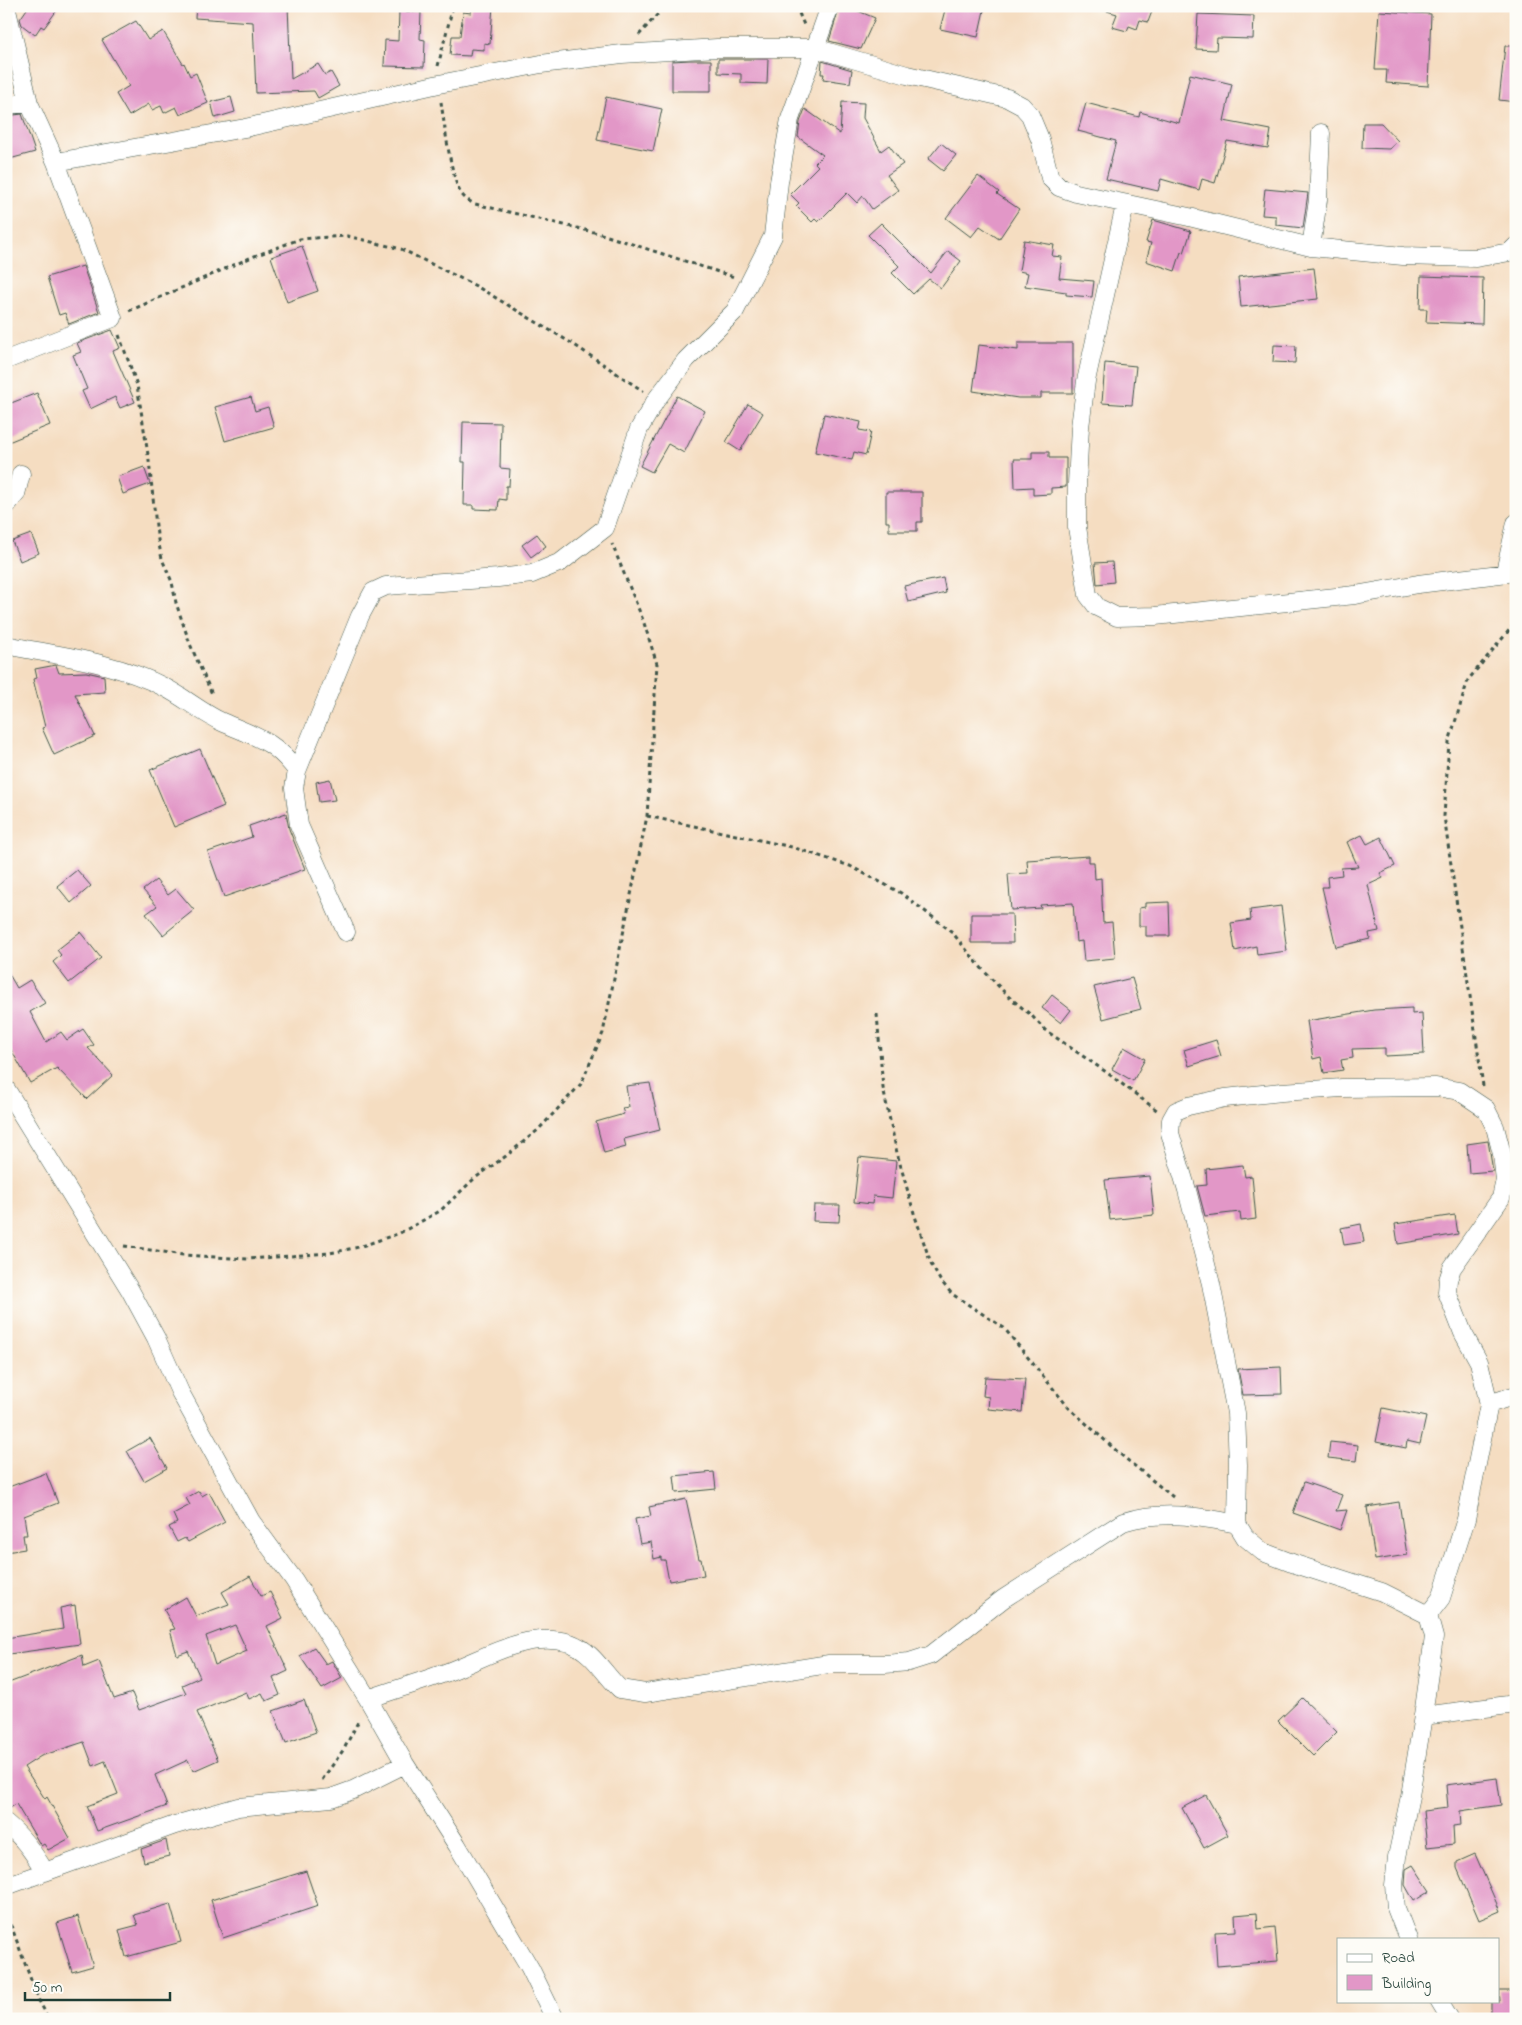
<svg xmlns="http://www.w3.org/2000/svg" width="1522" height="2025" viewBox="0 0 1522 2025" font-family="'Indie Flower',sans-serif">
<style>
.building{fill:#e297c7;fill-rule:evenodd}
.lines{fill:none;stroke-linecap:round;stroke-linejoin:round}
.street-casing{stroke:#3f5549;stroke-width:19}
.path{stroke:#3f5549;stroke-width:3;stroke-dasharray:4 4;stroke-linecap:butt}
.street{stroke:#fff;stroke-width:18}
</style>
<rect width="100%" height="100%" fill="#fdfcf7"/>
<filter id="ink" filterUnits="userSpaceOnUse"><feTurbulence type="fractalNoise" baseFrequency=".02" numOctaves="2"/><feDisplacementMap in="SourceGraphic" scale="10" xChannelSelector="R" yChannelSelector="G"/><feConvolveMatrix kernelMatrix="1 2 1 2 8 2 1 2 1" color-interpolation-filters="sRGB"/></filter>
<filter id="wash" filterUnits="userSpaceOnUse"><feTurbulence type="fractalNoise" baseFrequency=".0096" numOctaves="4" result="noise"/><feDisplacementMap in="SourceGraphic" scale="20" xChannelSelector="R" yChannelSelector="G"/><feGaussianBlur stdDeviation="1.12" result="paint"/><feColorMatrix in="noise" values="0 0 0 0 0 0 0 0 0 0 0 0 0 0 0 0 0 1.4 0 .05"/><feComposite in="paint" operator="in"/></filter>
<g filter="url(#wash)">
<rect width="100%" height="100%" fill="#f5ddc1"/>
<g id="blocks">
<!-- building -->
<path class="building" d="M29 6H60L44 28 41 26 35 35 22 25 20 19Z
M196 6H288L291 79 318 64 325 75 331 72 339 86 318 98 314 91 256 93 253 22 195 18Z
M472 6H493L490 44 484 43V50L471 49 470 56 450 55 452 36H460L463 12 471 13Z
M840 6H846L875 18 861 49 829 41Z
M946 6H985L978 37 940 29Z
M1108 6H1154L1148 22 1140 20 1137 29 1129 26 1127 31 1112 27 1117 14 1107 11Z
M399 11 421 12 420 39 425 40 424 67 384 66 385 40 398 41Z
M1379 11 1431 14 1428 86 1386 83 1387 70H1375Z
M1198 14 1254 16 1253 39 1217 38 1216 50 1196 49Z
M136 21 148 40 163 31 183 64 184 63 190 76 196 73 208 103 180 115 176 107 164 113 161 106 152 110 149 104 129 116 116 94 129 86 102 40Z
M1505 46H1516V102L1499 100Z
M718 59H768L767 84 741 83V74L718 73Z
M690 60H711V91H672V61Z
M822 61 852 70 850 83 823 79 824 74H821Z
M1190 74 1232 84 1224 121 1271 130 1268 148 1227 141 1215 183 1202 179 1199 190 1161 179 1158 191 1106 179 1116 141 1078 131 1086 103 1139 117 1140 112 1179 123Z
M231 97 235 112 215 118 211 102Z
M606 97 662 109 653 151 597 140Z
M842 102 864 103 863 118 881 151 889 145 903 164 887 175 898 190 872 209 863 196 857 203 847 193 818 222 815 219 812 222 796 206 799 203 790 194 818 166 815 163 823 155 798 137 800 122 805 109 840 134Z
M22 114 35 152 6 160V116Z
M1363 123H1381L1398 141 1389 149 1362 148Z
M941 143 956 155 943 171 928 159Z
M978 176 999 192 997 194 1019 209 999 239 980 226 971 237 946 218Z
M1265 189 1308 193 1303 228 1276 225V216L1262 215Z
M1153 220 1191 231 1184 253 1181 252 1175 271 1146 261 1151 243 1146 242Z
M881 223 931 273 948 251 961 261 941 288 929 279 913 294 892 273 899 266 868 235Z
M1024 240 1054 245 1052 256 1062 257 1059 278 1094 281 1092 297 1066 295V292L1025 286 1028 273 1019 271Z
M302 246 318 291 287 302 271 257Z
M83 266 99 312 69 324 65 313 59 315 47 277Z
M1314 268 1318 299 1241 307 1238 277Z
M1421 276 1483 278 1482 324 1426 322 1427 309H1420Z
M112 330 120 348 113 351 135 402 120 408 115 397 90 409 82 391 87 389 73 355 81 352 77 343Z
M1018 343H1073V393H1041V398H1018L973 391 979 345 1018 350Z
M1274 345 1296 346 1295 363 1273 362Z
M1105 363 1136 366 1132 405 1102 403Z
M37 393 50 425 6 443V405Z
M677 396 705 411 684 453 668 444 652 472 640 466Z
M251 397 255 411 268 407 274 427 225 441 215 407Z
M748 404 763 413 740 451 726 442Z
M824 414 861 422 859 430 871 432 866 455 854 452 852 460 815 452Z
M463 422 501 423 500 468 510 469 509 486H506V500L499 499 498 510 473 509V505H464L465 462H462Z
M1032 452H1049V458H1066V487L1051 488V494L1033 495V487L1015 488 1014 459H1032Z
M144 467 150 484 123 494 117 477Z
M886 492H922V522H917V531H889V522H886Z
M31 534 39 553 20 561 12 541Z
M537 534 546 546 531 557 522 545Z
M1112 562 1114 582 1097 584 1095 563Z
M943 578 946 593 908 602 904 586Z
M56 665 59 673 86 672 104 676 105 692 75 694 95 736 54 755 42 728 45 727 33 679 37 678 35 669Z
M200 749 224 806 174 827 150 770Z
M330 779 335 800 319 802 316 782Z
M286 813 289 829 305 869 224 897 208 852 252 837 249 826Z
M1362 835 1367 844 1381 837 1395 866 1380 873 1383 878 1368 885 1379 931 1369 933 1370 939 1336 947 1322 887H1328L1327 877 1342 875 1341 868 1358 867 1347 842Z
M1089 856V862H1094L1095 879 1101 878 1103 923 1112 922 1115 958 1084 961 1082 941 1076 942 1073 903 1040 905 1041 908 1011 910 1008 874 1028 873 1027 860Z
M77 870 91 886 71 903 57 886Z
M156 880 168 895 176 889 194 910 163 935 146 914 157 906 143 890Z
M1169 902 1170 936H1146V926H1139V908L1145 907V903Z
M1281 906 1287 951 1257 955 1256 946 1235 951 1231 923 1251 920 1250 910Z
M971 914H1012L1013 943H971Z
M80 932 101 958 69 983 53 962 61 955 57 950Z
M6 969 17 988 30 980 45 1003 30 1012 46 1042 61 1032 67 1040 83 1029 94 1045 88 1048 113 1075 87 1099 57 1068 30 1083 6 1041Z
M1132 978 1141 1009 1103 1019 1094 987Z
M1052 995 1071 1010 1061 1023 1042 1008Z
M1412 1008V1014L1422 1013 1424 1054 1385 1056V1048L1352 1049 1353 1058 1341 1060 1343 1070 1324 1073 1321 1057 1313 1059 1307 1021 1374 1010Z
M1216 1040 1221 1056 1189 1066 1184 1050Z
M1124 1047 1145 1059 1133 1081 1112 1069Z
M650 1083 660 1130 624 1139 626 1147 604 1153 596 1122 624 1114 622 1108 629 1107 626 1086Z
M1488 1141 1493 1171 1469 1173 1467 1144Z
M859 1157 896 1161 892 1198 873 1196 872 1204 854 1202Z
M1243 1165 1245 1177 1252 1176 1256 1219 1241 1221 1240 1212 1205 1216 1197 1186 1207 1185 1206 1169Z
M1150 1176 1154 1215 1110 1220 1105 1180Z
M814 1205H840L839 1222 813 1221Z
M1455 1215 1458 1234 1398 1244 1395 1224Z
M1361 1224 1364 1242 1344 1245 1341 1228Z
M1281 1367 1282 1394 1243 1395 1238 1369Z
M985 1377 1025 1379 1022 1412 988 1409 989 1397 983 1396Z
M1383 1408 1426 1417 1420 1444 1407 1441 1406 1448 1376 1442Z
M150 1438 167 1468 144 1481 127 1451Z
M1330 1442 1358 1445 1356 1461 1328 1458Z
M714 1472 716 1489 676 1493 674 1476Z
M46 1473 58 1503 24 1516 27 1535H23L25 1549 6 1552V1488Z
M1304 1482 1342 1495 1336 1511 1347 1510 1340 1530 1293 1513Z
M199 1491 202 1496 209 1492 225 1522 188 1542 185 1538 177 1542 169 1527 177 1523 173 1514 190 1505 186 1498Z
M686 1499 699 1559H701L704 1575 669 1581 665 1560H661V1557L654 1559 651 1542 640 1544 635 1519 651 1516 649 1507Z
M1399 1502 1407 1555 1375 1560 1367 1507Z
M250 1576 261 1596 270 1592 283 1618 267 1626 288 1671 273 1678 280 1695 266 1701 262 1693 249 1699 246 1692 197 1712 218 1760 193 1771 188 1760 155 1775 167 1806 97 1831 87 1806 118 1794 105 1761 93 1766 84 1742 41 1756 24 1767 45 1799 47 1797 70 1838 48 1850 44 1844 41 1846 16 1804 6 1811V1684L82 1655 84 1667 99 1661 114 1699 132 1693 139 1710 186 1693 182 1685 200 1677 188 1651 177 1655 170 1630 175 1629 164 1610 186 1597 196 1616 229 1604 222 1592ZM235 1625 247 1651 215 1665 206 1636Z
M75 1605 80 1644 9 1654 6 1638 63 1629 60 1608Z
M314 1647 326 1664 332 1661 342 1678 322 1689 300 1656Z
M1302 1698 1337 1732 1313 1756 1278 1721Z
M304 1700 316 1732 286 1743 273 1711Z
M1497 1778 1501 1805 1460 1811 1461 1825 1453 1826 1454 1844 1427 1847 1423 1811 1448 1808 1446 1785Z
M1206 1795 1228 1835 1204 1848 1182 1808Z
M166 1840 169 1856 144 1862 141 1849Z
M1475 1854 1500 1911 1479 1920 1457 1868V1862Z
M1413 1865 1430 1891 1414 1901 1405 1885 1406 1869Z
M306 1871 318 1906 223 1938 211 1900Z
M170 1904 181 1942 126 1957 119 1930 138 1925 134 1915Z
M1257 1913 1258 1929 1275 1927 1278 1961 1217 1966 1215 1932 1236 1931 1235 1915Z
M78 1916 93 1966 72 1972 57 1923Z
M1499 1991H1516V2019H1491V2001H1500Z"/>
</g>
</g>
<g filter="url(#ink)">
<use href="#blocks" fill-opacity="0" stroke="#3f5549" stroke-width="1"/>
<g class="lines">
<!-- street casing -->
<g class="street-casing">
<path id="street" d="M6 105 29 103
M56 162 245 128 439 84 541 64 622 54 717 48H815L907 75 1007 98 1022 106 1030 115 1040 139 1050 178 1059 187 1076 193 1189 217 1311 247 1403 256 1476 258 1510 252 1516 246
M1125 205 1086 381 1080 427 1077 484V527L1088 595 1097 607 1117 617 1155 616 1355 595 1418 584 1516 572
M1311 247 1318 200 1321 133
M6 360 113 318 56 162 29 103 6 6
M6 506 16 494 21 474
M1505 572 1516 523
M6 645C59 656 116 662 164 687 184 697 202 713 222 722 256 737 274 740 297 771L294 788 299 825 346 932
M297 771 360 616 373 592 386 586 498 578 532 574 561 562 605 528 639 429 656 400 686 360 735 311 773 236 779 182 790 119 830 6
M6 1089 130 1290 156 1338 180 1392 251 1521 294 1580 368 1699 405 1764 457 1845 530 1968 555 2019
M1489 1404 1516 1395
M368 1699C394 1690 420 1682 445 1673 484 1659 526 1630 570 1643 593 1651 603 1673 620 1689L645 1693 829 1664H885L909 1662 931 1655 1003 1599 1123 1522C1161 1510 1198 1516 1237 1524
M1423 1716 1516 1704
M6 1823C23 1837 34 1853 45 1872
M6 1886 175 1825 238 1807 331 1798 353 1790 405 1764
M1408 1939 1396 1908 1394 1885 1397 1857 1410 1796 1423 1716 1434 1637 1428 1615 1382 1592 1292 1563 1263 1552 1245 1537 1237 1524 1238 1465 1236 1413 1211 1284 1187 1190 1170 1133 1171 1120 1176 1111 1188 1106 1225 1098 1282 1092 1342 1088 1436 1087 1459 1091 1486 1109 1495 1127 1502 1154 1505 1180 1501 1198 1452 1268 1448 1280 1447 1292 1463 1333 1479 1362 1489 1404 1466 1519 1441 1598 1428 1615
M1439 2001 1450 2019"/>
</g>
<!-- path -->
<path class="path" d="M796 6 804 25
M639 35 665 6
M438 66 453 6
M441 102C444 122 451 176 460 192 464 198 468 201 475 204L598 233 734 277
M129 311 252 257 300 239 347 236 401 249 476 286 573 344 643 391
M119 335 137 385 149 461 157 535 162 559 172 582 176 603 190 644 212 694
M647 816 792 847 850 866 901 893 951 931 984 971 1009 997 1031 1015 1045 1030 1106 1072 1158 1111
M877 1014 883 1088 897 1153 914 1213 931 1264 940 1280 952 1294 1004 1328 1069 1408 1120 1454 1173 1497
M1483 1086 1444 816 1449 742 1468 680 1516 622
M124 1246 183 1255 249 1259 330 1253 359 1247 400 1233 440 1211 475 1178 506 1156 538 1130 581 1084 603 1033 647 816 657 664 643 620 612 544
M322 1780 344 1749 359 1720
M6 1918 12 1928 38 1999 49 2019"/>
<!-- street -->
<use href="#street" class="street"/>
</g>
</g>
<!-- margin -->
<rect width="1522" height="2025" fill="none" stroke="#fdfcf7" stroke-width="25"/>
<!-- legend -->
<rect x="1337" y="1938" width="162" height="65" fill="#fdfcf7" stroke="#a4b0a9"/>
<rect x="1347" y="1954" width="25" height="8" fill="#ffffff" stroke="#a4b0a9"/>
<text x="1382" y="1962" font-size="15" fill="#1f3d34">Road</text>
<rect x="1347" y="1975" width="25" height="15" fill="#e297c7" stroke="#a4b0a9"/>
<text x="1382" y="1988" font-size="15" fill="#1f3d34">Building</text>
<!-- scale -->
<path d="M25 1992v8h145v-8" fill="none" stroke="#1f3d34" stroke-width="2.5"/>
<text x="32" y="1992" font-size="15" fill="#1f3d34" stroke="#fdfcf7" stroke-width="4" paint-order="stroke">50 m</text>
</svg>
